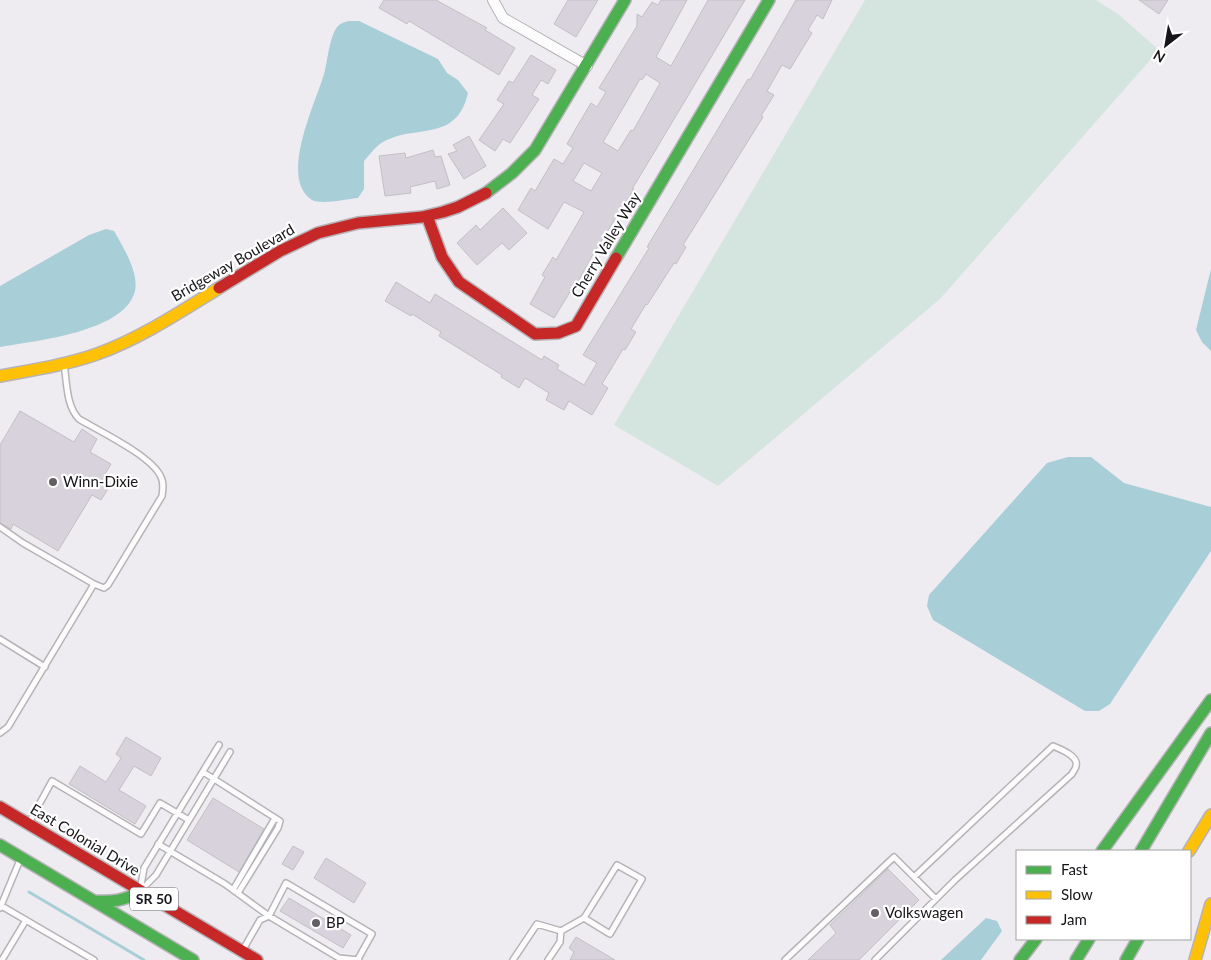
<svg xmlns="http://www.w3.org/2000/svg" width="1211" height="960" viewBox="0 0 1211 960" font-family="Lato,sans-serif">
<style>
.green{fill:#d4e4de}
.water{fill:#a8ced8}
.lines{fill:none;stroke-linecap:round;stroke-linejoin:round}
.stream{stroke:#a8ced8;stroke-width:3}
.building{fill:#d8d2dc;stroke:#c2c0c4;fill-rule:evenodd}
.lane-casing{stroke:#b6b3b8;stroke-width:8}
.street-casing{stroke:#b6b3b8;stroke-width:12}
.fast-casing{stroke:#b6b3b8;stroke-width:14}
.slow-casing{stroke:#b6b3b8;stroke-width:14}
.jam-casing{stroke:#b6b3b8;stroke-width:14}
.lane{stroke:#fdfcfd;stroke-width:5}
.street{stroke:#fdfcfd;stroke-width:10}
.fast{stroke:#4caf50;stroke-width:11}
.slow{stroke:#ffc107;stroke-width:11}
.jam{stroke:#c62828;stroke-width:11}
.poi-dot{fill:#636065;stroke:#fff;stroke-width:2}
.labels{text-anchor:middle;stroke-width:4.5;stroke-linejoin:round;paint-order:stroke}
.shield{fill:#fff;stroke:#5d5b5e;stroke-width:1}
.shield-label{font-size:14px;font-weight:bold;fill:#171519}
.street-label{font-size:15px;fill:#171519;stroke:#fff}
.poi-label{font-size:15px;fill:#171519;stroke:#fff;text-anchor:start}
</style>
<rect width="100%" height="100%" fill="#efecf1"/>
<!-- green -->
<path class="green" d="M865 0H1096L1118 14 1159 50 940 299 718 486 614 425Z"/>
<!-- water -->
<path class="water" d="M348 21H359L438 59 447 73 458 80 468 93C456 145 413 122 380 144 374 148 369 156 364 161V189L358 198C347 199 321 205 312 200 278 179 316 102 324 74 328 61 329 36 338 26 341 23 345 22 348 21Z
M106 229 114 231C123 247 139 272 135 291 125 332 35 341 0 347V286L89 235Z
M1211 269V351L1202 342 1196 330Z
M1068 457H1091L1124 483 1211 507V551L1110 704 1099 711H1085L933 620 927 606 929 595 1047 463Z
M986 918 997 921 1002 931 981 960H941Z"/>
<g class="lines">
<!-- stream -->
<path class="stream" d="M29 892 144 960"/>
</g>
<!-- building -->
<path class="building" d="M384 0H436L487 28 485 30 515 48 499 75 409 21 407 24 379 8Z
M568 0H598L576 37 554 24Z
M661 0H687L656 57 671 66 708 0H745L658 146 632 189H634L593 254 572 293 570 292 554 318 530 304 545 277 542 275 553 257 556 260 584 212 564 202 548 229 518 210 531 188 535 191 554 159 563 164 573 148 567 144 575 130 591 103 597 107 606 92 599 88 637 26V14L642 17 652 2 658 5ZM646 74 660 83 633 131 631 130 618 151 603 142 640 79 642 80ZM584 163 602 173 591 191 573 181Z
M796 0H832L823 19 817 15 808 30 812 33 790 69 782 65 767 91 774 95 761 116 763 117 683 245 686 247 676 264 674 263 647 305 646 304 631 329 636 332 625 350 623 349 602 384 608 388 592 415 569 401 564 410 546 400 549 393 525 378 519 388 501 377 502 375 439 336 441 332 412 314 411 316 385 301 396 282 430 303 435 294 542 360 544 356 559 365 557 369 584 385 597 363 583 355 649 248 647 247 748 79 750 80Z
M1139 0H1168L1159 14Z
M531 55 556 70 548 84 541 80 532 95 539 99 510 143 503 139 495 151 479 140 504 104 497 100 509 81 513 83Z
M469 136 486 166 464 179 448 154 457 151 453 145Z
M433 150 435 157 441 156 450 185 437 189 435 181 410 187 411 193 385 196 379 156 405 153 406 158Z
M503 208 527 233 509 250 502 243 477 265 457 243 476 225 480 230Z
M20 411 74 442 82 429 97 439 90 452 111 464 102 479 111 484 101 500 92 495 58 551 13 524 11 529 0 523V445Z
M126 737 161 758 151 776 134 766 119 790 146 806 135 824 69 784 80 766 106 782 121 758 116 754Z
M213 798 264 829 239 872 187 840Z
M293 846 304 852 293 870 282 864Z
M326 858 366 883 354 903 314 878Z
M888 869 919 900 859 960H808L836 933 830 925Z
M289 898 351 935 343 948 280 911Z
M576 937 615 960H570L574 952 569 948Z"/>
<g class="lines">
<!-- lane casing -->
<g class="lane-casing">
<path id="lane" d="M64 364C67 382 66 406 79 419 99 431 152 456 161 477 164 483 163 489 162 496L108 585 104 588 94 584
M0 527 23 543 94 584 8 727 0 733
M0 639 45 667
M203 772 280 821 278 828 238 893
M30 821 52 781 141 834 160 803 189 820
M158 844 225 884 269 916 286 883 372 934 358 959
M914 877 936 899
M141 885 144 868 219 745
M142 889 156 875 230 752
M233 890 275 818
M0 905 94 960
M0 908 20 860
M561 931 584 918 610 934 642 879 617 865 584 918
M244 948 260 920 269 916 339 958 359 960
M2 960 26 920
M513 960 537 924 561 931 560 942 548 960
M785 960 894 857 914 877 1053 746C1060 749 1079 756 1076 766 1076 769 1073 771 1072 774L955 880 875 960"/>
</g>
<!-- street casing -->
<g class="street-casing">
<path id="street" d="M493 0 503 18 587 66"/>
</g>
<!-- fast casing -->
<g class="fast-casing">
<path id="fast" d="M486 193 512 173 535 150 625 0
M616 258 769 0
M0 845 193 960
M1102 851 1211 700
M1141 851 1211 733
M94 901C112 902 125 901 140 891
M1020 960 1036 939
M1076 960 1089 939
M1126 960 1138 939"/>
</g>
<!-- slow casing -->
<g class="slow-casing">
<path id="slow" d="M0 376C33 370 66 365 97 354 141 338 180 312 219 288
M1189 851 1211 815
M1195 960 1211 904"/>
</g>
<!-- jam casing -->
<g class="jam-casing">
<path id="jam" d="M427 216 442 257 459 282 535 334 558 333 576 326 616 258
M219 288 280 251 318 233 358 223 422 217 443 212 458 207 486 193
M0 807 257 960"/>
</g>
<!-- lane -->
<use href="#lane" class="lane"/>
<!-- street -->
<use href="#street" class="street"/>
<!-- fast -->
<use href="#fast" class="fast"/>
<!-- slow -->
<use href="#slow" class="slow"/>
<!-- jam -->
<use href="#jam" class="jam"/>
</g>
<!-- markers -->
<g class="poi-dot">
<circle cx="53" cy="482" r="5"/>
<circle cx="875" cy="913" r="5"/>
<circle cx="316" cy="923" r="5"/>
</g>
<g class="labels">
<!-- shield labels -->
<rect class="shield" x="130" y="887.5" width="48" height="23" rx="4"/>
<g class="shield-label">
<text x="154" y="904">SR 50</text>
</g>
<!-- street labels -->
<g class="street-label">
<text transform="translate(606 245) rotate(-59)" y="5">Cherry Valley Way</text>
<text transform="translate(233 263) rotate(-30)" y="5">Bridgeway Boulevard</text>
<text transform="translate(85 840) rotate(31)" y="5">East Colonial Drive</text>
</g>
<!-- poi labels -->
<g class="poi-label">
<text x="63" y="487">Winn-Dixie</text>
<text x="885" y="918">Volkswagen</text>
<text x="326" y="928">BP</text>
</g>
</g>
<!-- legend -->
<rect x="1016" y="850" width="175" height="90" fill="#ffffff" stroke="#a2a1a3"/>
<rect x="1026" y="866" width="25" height="8" fill="#4caf50" stroke="#a2a1a3"/>
<text x="1061" y="875" font-size="15" fill="#171519">Fast</text>
<rect x="1026" y="891" width="25" height="8" fill="#ffc107" stroke="#a2a1a3"/>
<text x="1061" y="900" font-size="15" fill="#171519">Slow</text>
<rect x="1026" y="916" width="25" height="8" fill="#c62828" stroke="#a2a1a3"/>
<text x="1061" y="925" font-size="15" fill="#171519">Jam</text>
<!-- north arrow -->
<g transform="translate(1166 45) rotate(211)" stroke="#ffffff" stroke-width="4" paint-order="stroke">
<path d="M0-4L9 19L0 12L-9 19Z" fill="#171519"/>
<text y="-8" font-size="14" font-weight="bold" text-anchor="middle" fill="#171519">N</text>
</g>
</svg>
